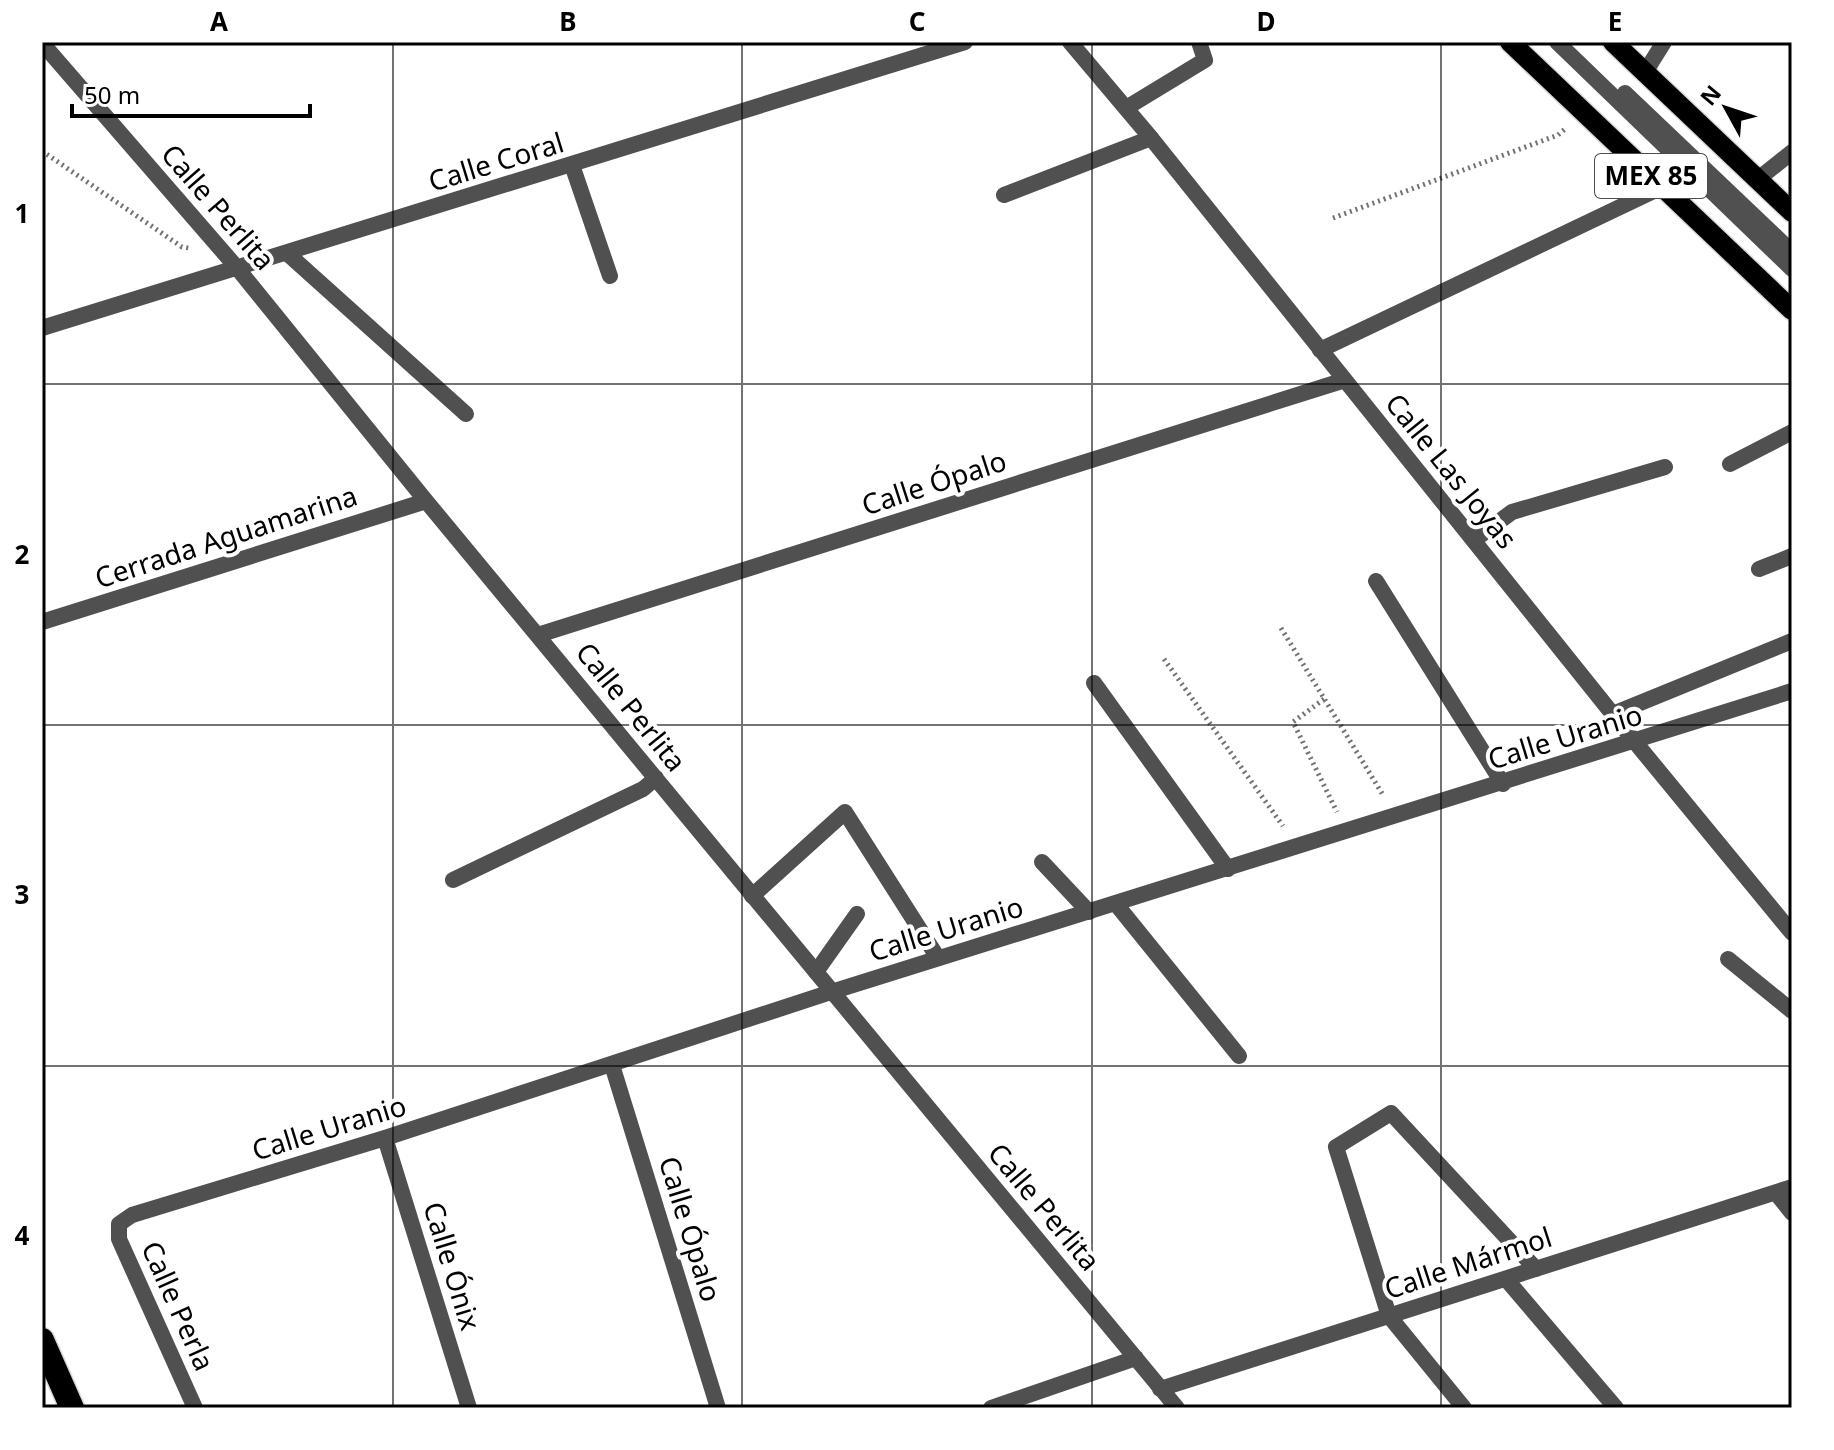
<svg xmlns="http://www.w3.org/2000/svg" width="1834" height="1450" viewBox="0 0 1834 1450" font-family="'Noto Sans',sans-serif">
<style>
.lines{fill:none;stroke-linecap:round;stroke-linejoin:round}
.primary-casing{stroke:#dbdbdb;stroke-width:23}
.motorway-casing{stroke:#dbdbdb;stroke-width:27}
.path{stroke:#727272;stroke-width:5;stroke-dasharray:2 4;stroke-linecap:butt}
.service{stroke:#505050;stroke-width:16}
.minor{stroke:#505050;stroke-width:16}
.primary{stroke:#000;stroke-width:20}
.motorway{stroke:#000;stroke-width:24}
.grid{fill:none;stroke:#000;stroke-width:2;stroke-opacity:0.55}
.labels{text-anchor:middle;stroke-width:8;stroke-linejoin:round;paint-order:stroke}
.shield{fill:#fff;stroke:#4c4c4c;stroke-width:2}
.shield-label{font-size:26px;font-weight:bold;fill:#000}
.street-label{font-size:28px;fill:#000;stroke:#fff}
.neatline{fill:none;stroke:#000;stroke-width:3}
.grid-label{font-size:26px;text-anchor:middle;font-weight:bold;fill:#000}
</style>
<rect width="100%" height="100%" fill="#fff"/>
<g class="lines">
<!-- primary casing -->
<g class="primary-casing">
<path id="primary" d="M1510 42 1792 310
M1613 42 1792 212"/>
</g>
<!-- motorway casing -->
<g class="motorway-casing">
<path id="motorway" d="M42 1340 72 1408"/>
</g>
<!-- path -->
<path class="path" d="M42 151 182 247 189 248
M1333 218 1558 135 1565 129
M1281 628 1383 795
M1164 659 1283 826
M1324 699 1293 722 1337 812"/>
<!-- service -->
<path class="service" d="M1557 42 1792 269
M1625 93 1792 252
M1126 108 1205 60 1199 42
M572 165 610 276
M1757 180 1792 152
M1004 195 1151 138
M288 254 466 414
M1320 350 1662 187
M1730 464 1792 432
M1474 540 1512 512 1665 467
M1759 569 1792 556
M1376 581 1503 784
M1094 683 1228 869
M1613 714 1792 641
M1042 862 1089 912
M752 896 845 812 938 958
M1116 904 1239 1056
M1728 959 1792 1011
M816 972 857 914
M1776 1193 1792 1213
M1506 1279 1616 1408
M1464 1408 1389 1316 1336 1147 1391 1113 1536 1269"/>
<!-- minor -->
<path class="minor" d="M1070 42 1151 138 1635 742 1792 933
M42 43 238 269 426 501 1177 1408
M1644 74 1664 42
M42 328 965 42
M42 622 426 501
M538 635 1345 380
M453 880 643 789 656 778
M612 1065 718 1408
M385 1138 469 1408
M1160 1389 1792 1187
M195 1408 119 1239V1224L132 1215 385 1138 831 992 1792 691
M991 1408 1136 1358"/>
<!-- primary -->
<use href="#primary" class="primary"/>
<!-- motorway -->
<use href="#motorway" class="motorway"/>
</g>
<!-- grid -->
<path class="grid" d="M393 42V1408M742 42V1408M1092 42V1408M1441 42V1408M42 384H1792M42 725H1792M42 1066H1792"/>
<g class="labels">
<!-- shield labels -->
<rect class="shield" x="1595" y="154" width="112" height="44" rx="6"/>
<g class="shield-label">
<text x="1651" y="185">MEX 85</text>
</g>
<!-- street labels -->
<g class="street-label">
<text transform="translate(496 162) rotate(-17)" y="10">Calle Coral</text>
<text transform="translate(218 207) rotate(49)" y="10">Calle Perlita</text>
<text transform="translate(1451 471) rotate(51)" y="10">Calle Las Joyas</text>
<text transform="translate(934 483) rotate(-18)" y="10">Calle Ópalo</text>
<text transform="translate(226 537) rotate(-18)" y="10">Cerrada Aguamarina</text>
<text transform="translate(631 707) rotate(51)" y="10">Calle Perlita</text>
<text transform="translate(1565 737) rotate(-17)" y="10">Calle Uranio</text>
<text transform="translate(946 929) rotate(-17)" y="10">Calle Uranio</text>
<text transform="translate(329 1128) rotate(-17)" y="10">Calle Uranio</text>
<text transform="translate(1044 1207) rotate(50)" y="10">Calle Perlita</text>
<text transform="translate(690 1229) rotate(73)" y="10">Calle Ópalo</text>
<text transform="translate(1468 1263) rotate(-18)" y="10">Calle Mármol</text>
<text transform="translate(452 1266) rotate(73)" y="10">Calle Ónix</text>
<text transform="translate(178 1306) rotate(66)" y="10">Calle Perla</text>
</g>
</g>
<!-- border -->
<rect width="1834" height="1450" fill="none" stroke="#ffffff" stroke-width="88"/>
<!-- north arrow -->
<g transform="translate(1726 108) rotate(310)" stroke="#ffffff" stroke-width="6" paint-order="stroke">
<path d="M0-6L14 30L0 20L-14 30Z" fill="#000000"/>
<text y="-12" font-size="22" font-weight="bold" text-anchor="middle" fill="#000000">N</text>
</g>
<!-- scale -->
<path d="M72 104v12h238v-12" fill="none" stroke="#000000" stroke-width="4"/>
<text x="84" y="104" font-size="24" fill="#000000" stroke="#ffffff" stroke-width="6" paint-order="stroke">50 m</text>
<rect x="44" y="44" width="1746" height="1362" class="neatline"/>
<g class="grid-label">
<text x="219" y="31">A</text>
<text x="568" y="31">B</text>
<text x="917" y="31">C</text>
<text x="1266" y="31">D</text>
<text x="1615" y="31">E</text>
<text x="22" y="223">1</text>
<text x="22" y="564">2</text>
<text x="22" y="904">3</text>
<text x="22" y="1245">4</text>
</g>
</svg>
